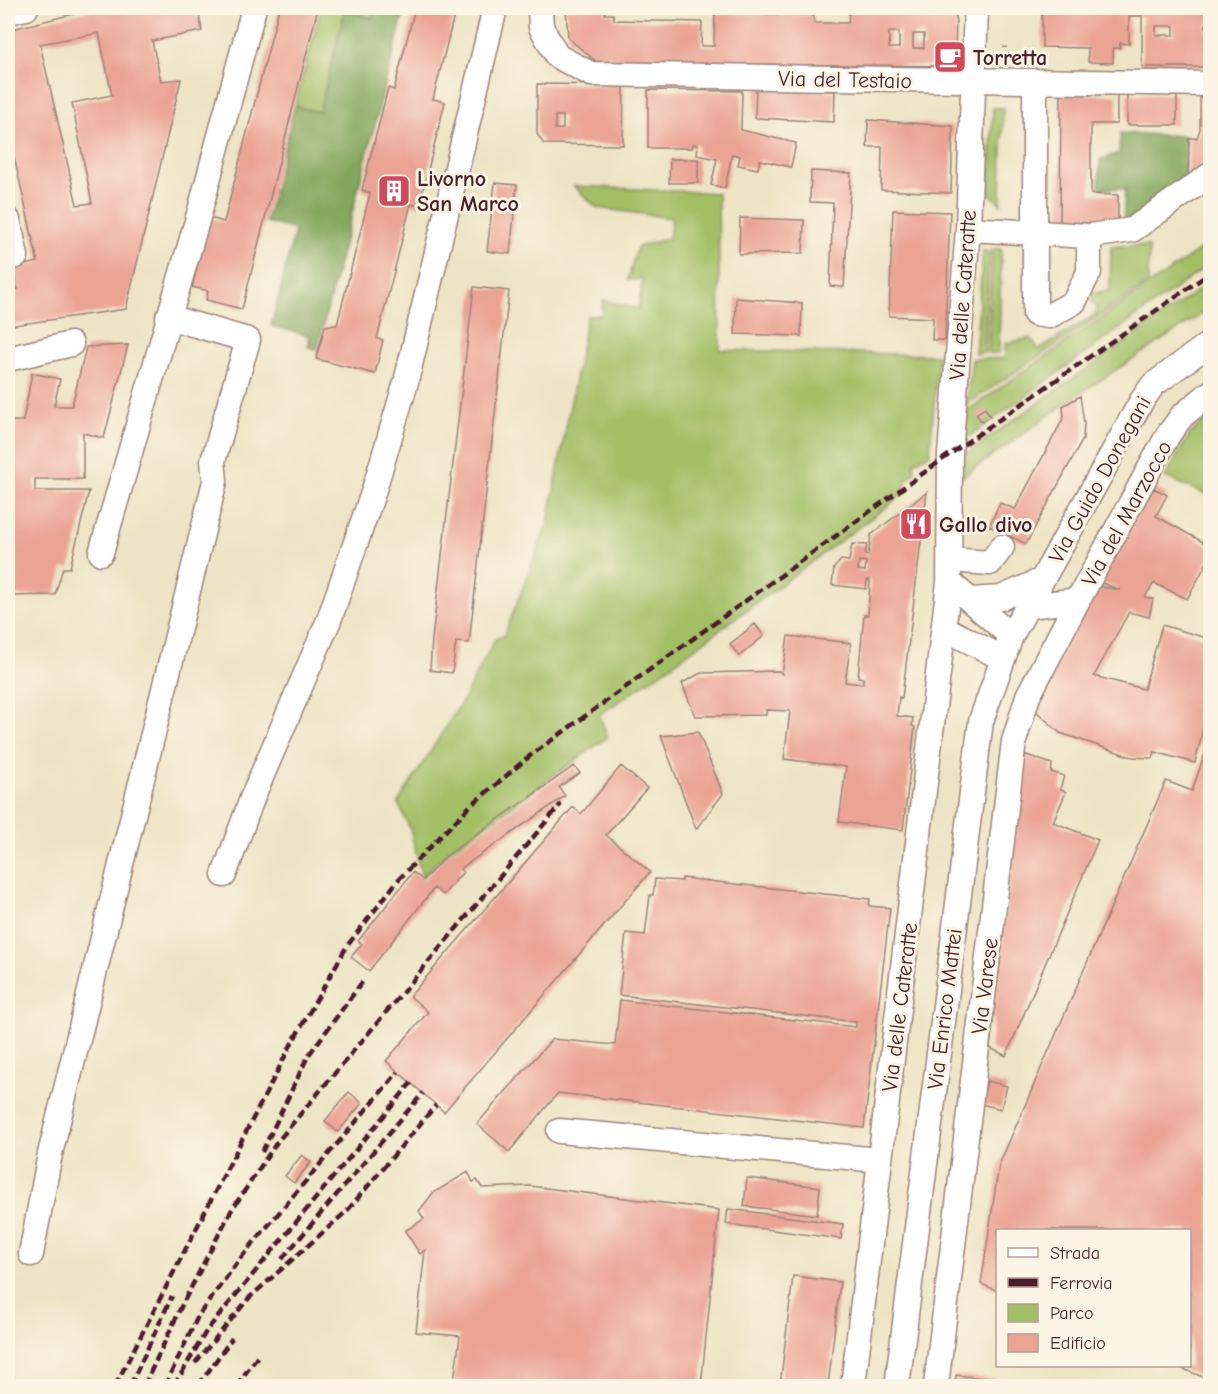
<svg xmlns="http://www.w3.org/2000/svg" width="1218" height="1394" viewBox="0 0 1218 1394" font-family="'Comic Neue',sans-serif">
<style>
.green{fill:#a3bf66;stroke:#766f48;stroke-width:1.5}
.forest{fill:#82a65b;stroke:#666243;stroke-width:1.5}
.building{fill:#eba394;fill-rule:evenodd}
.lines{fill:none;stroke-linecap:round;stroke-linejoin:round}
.minor-casing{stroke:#9c8278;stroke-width:27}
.path{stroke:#9c8278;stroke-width:4;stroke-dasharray:1.5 4.5;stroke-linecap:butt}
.minor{stroke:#fff;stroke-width:24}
.rail{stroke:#4a1f2b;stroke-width:4.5;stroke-dasharray:9 4.5;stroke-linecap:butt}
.labels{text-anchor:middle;stroke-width:6;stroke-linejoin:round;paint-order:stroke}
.poi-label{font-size:22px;font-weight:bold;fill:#4a1f2b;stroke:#fcf5e5;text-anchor:start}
.street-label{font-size:22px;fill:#4a1f2b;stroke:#fcf5e5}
</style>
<rect width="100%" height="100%" fill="#fcf5e5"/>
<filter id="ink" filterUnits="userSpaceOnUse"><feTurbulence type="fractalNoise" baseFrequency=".0167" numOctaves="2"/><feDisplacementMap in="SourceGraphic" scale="12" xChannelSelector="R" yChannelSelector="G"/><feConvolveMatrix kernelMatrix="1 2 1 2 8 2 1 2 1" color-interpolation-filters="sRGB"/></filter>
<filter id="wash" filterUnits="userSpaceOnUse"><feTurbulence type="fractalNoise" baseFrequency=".008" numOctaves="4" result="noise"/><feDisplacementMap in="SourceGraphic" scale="24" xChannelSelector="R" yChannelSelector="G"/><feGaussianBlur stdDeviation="1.35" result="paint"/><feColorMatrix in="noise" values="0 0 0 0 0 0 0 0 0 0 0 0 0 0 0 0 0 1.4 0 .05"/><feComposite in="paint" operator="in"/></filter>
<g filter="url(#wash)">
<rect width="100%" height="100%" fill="#ede4c5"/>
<!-- green -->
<path class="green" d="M321 8H375L373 18 345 11 319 112 295 106Z
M993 108H1003L1001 204 989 193Z
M574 186 718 193 720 350 938 355 930 454 914 462 915 472 906 480 905 493 672 665 599 715 608 737 445 854 422 877 410 829 398 803 463 700 495 639 504 636 548 523 587 316 602 315 603 300 638 309 643 279 628 280 637 247 669 238 672 218 597 208Z
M1210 243V264L967 438 964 435 965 412Z
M1111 246H1149L1148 283 966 405 972 359 1005 358V343L1031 338 1039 350 1096 314 1097 308 1091 300 1092 293 1110 291Z
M992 249H1001L999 353H988Z
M983 251 989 252 985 353 975 354Z
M1210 282V309L1079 394 958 480 961 457Z
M1210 415V496L1165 477 1190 434Z"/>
<!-- forest -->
<path class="forest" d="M375 8H405L317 349 308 347 310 336 271 326 295 230 266 222 295 106 319 112 345 11 372 18Z
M1120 133 1185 136 1184 179 1123 224 1125 189 1099 188 1100 160 1119 153Z"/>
<g id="blocks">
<!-- building -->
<path class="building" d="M98 8H198L202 31 152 41 161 81 181 79 126 309 8 326V290L18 289 12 268 38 262 8 130V30ZM99 33 112 95 72 103 92 203 77 205 40 44Z
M213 8H232V11H213Z
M279 8H318L242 309 206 300 208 291 192 287 210 218 224 222Z
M415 8H456L433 99 445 102 419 206 411 204 377 339 383 340 375 374 316 359 325 326 337 325 370 193 362 190 388 88 394 90Z
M566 8H605V14H613L614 20 702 22 701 46H714L715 13 813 15 815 23H848L849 12H846V8L900 11V8H956L955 66 598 63 568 38ZM889 32H899V48H889ZM913 34H924V48H913Z
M1042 8H1210V24H1206V33H1210V67H1142V16H1129V44L1120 43V48H1113V63L1088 62V48L1042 47ZM1156 26H1174V35H1156Z
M537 84 624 85 623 145 544 144 537 134ZM555 116H563V129H555Z
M756 88 835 91 834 122 755 118Z
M648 90 742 91 741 130 796 143 791 167 760 160 758 169 738 165 740 156 732 154 725 188 711 185 717 159 697 155 698 145 693 144 692 148H648Z
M1061 94 1117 95V124H1091V194L1118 195V223H1060Z
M1127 94H1177V125H1127Z
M1200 94H1210V159L1188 175 1189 138H1197L1200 129Z
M868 120 953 126 951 193 881 190 882 147H867Z
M670 159H698V183H669Z
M811 171 851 173 844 287 830 286 833 203 810 202Z
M495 183 517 185 510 254 487 251Z
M893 210 950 212 945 340H932L933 318 889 316Z
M740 218 804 220 803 253 739 254Z
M474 287 509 291 469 643 456 642 452 673 430 670 432 639Z
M736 298 802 303 801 336 735 334Z
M128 345 104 438 83 433V479H35V491H89L70 568H63L55 595 8 596V421H23L32 373 60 379 54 406H72L86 347Z
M1080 396 1084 423 1083 439 1026 544 989 526 1000 503 1015 509 1064 417 1063 406Z
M985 408 990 416 982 422 976 414Z
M1154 488 1167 495 1156 516 1210 546V557L1187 599 1154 583 1145 597 1153 599 1149 617 1129 612 1094 676 1144 689 1162 625 1210 639V700L1195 763 1155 752 1153 758 1132 757 1060 733 1036 711 1039 697 1097 586 1120 590 1097 581 1138 507 1142 509Z
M927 492 902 698 899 697 897 716 913 718 912 726 915 727 903 830 839 822 846 767 784 759 790 711 766 710V715L695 716 682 683 701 673 779 671 782 674 788 636 851 643 845 682 863 684V678L858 677 864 615H868L870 580H867L866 589 832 585 834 568 841 560 849 561 852 544 867 545 865 555 868 556 871 535ZM859 561 866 562 865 571 858 570Z
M755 624 764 636 739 656 730 644Z
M698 732 723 794 696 829 661 736Z
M1208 744 1210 745V1380L1176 1366H1190V1230H998V1291L981 1284 999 1165 1166 781 1192 791Z
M1024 754 1052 764 1051 772 1064 776 1060 789 1066 792 1053 822 1098 840 1006 1056 990 1048Z
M574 766 580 773 559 787 565 796 460 869 463 872 443 895 434 888 369 971 351 957 362 944 358 941 413 872 423 880 447 855Z
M621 766 647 788 606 835 650 872 444 1112 386 1061 428 1012 410 996 573 807 581 814Z
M682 878 870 899 869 906 890 908 864 1128 558 1093 509 1152 477 1124 552 1039 615 1045 620 1000 856 1027V1022L619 995 626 933 645 935 650 895H653L655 879 682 881Z
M987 1081 1007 1086 1001 1109 981 1104Z
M349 1092 362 1103 338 1132 325 1121Z
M302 1155 311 1162 294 1183 285 1176Z
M468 1172 473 1182 477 1180 482 1188 530 1186 719 1210 701 1386H499L454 1381 460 1336 416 1332 425 1250 420 1254 405 1231 424 1219 419 1211 433 1193Z
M747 1178 820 1187 817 1215 744 1206Z
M728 1209 843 1224 841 1239 726 1224Z
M793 1276 840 1282 828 1386H780Z
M956 1375 1043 1385V1386H955Z"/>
</g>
</g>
<g filter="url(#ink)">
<use href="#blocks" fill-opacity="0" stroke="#9c8278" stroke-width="1.5"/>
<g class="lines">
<!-- minor casing -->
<g class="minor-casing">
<path id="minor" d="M540 8 541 27 557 56 591 74 1210 84
M8 12 26 8
M1035 82V314L1049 316 1074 302 1089 272V236
M8 220 16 256 8 258
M968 229 1089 236 1132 230 1210 175
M8 359 71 344
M101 553 199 214 254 8
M950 560 990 563 1002 547
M949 582 1011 636
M970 600 1001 598 1042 580
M1029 606 1078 600 1168 435 1182 416 1210 393
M944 628 1002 658
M224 875 253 796 329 620 374 490 406 382 495 8
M559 1131 880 1160
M31 1254 50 1154 215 481 213 461 248 340 168 317
M853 1386 949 582 950 454 968 229 976 8
M897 1386 981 721 1011 636 1141 402 1153 385 1210 343
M936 1386 1014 741 1028 696 1078 600"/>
</g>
<!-- path -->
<path class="path" d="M1005 60V45"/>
<!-- minor -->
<use href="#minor" class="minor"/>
<!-- rail -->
<path class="rail" d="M262 1152 308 1056 363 981
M282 1259 423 1093
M195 1363 249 1298 347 1211 436 1105
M115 1386 293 1041 347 946 399 879 469 807 531 755 950 454 1210 273
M130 1386 172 1296
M144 1386 182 1305 231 1211 277 1142 561 804
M165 1386 198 1316 239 1260 398 1072
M174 1386 207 1330 411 1083
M198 1386 232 1338
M236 1386 258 1356"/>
</g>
</g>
<!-- icons -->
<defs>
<g id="cafe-square" transform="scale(1.725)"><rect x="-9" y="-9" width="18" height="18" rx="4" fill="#d1495b" stroke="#fcf5e5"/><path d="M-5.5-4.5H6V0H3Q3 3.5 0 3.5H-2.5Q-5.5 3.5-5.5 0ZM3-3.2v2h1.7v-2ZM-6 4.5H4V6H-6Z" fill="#fff"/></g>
<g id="building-square" transform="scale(1.725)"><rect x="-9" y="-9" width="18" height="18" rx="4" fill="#d1495b" stroke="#fcf5e5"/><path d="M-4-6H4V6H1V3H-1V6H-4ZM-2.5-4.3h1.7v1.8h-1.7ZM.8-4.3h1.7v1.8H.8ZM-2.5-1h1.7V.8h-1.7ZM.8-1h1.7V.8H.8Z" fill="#fff"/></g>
<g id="restaurant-square" transform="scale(1.725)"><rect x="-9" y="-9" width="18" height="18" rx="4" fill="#d1495b" stroke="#fcf5e5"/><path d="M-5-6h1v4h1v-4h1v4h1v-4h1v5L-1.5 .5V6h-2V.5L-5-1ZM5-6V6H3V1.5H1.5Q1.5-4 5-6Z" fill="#fff"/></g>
</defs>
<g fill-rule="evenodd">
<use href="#cafe-square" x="950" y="57"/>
<use href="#building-square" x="394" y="191"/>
<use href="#restaurant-square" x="916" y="524"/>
</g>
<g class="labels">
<!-- poi labels -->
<g class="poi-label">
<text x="973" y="65">Torretta</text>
<text x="417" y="186">Livorno<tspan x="417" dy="25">San Marco</tspan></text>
<text x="939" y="532">Gallo divo</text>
</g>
<!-- street labels -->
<g class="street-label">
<text transform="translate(845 79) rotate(1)" y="8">Via del Testaio</text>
<text transform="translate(962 295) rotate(-86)" y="8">Via delle Cateratte</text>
<text transform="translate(1099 479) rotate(-61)" y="8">Via Guido Donegani</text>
<text transform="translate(1126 513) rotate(-61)" y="8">Via del Marzocco</text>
<text transform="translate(984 986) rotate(-83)" y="8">Via Varese</text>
<text transform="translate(899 1007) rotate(-83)" y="8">Via delle Cateratte</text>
<text transform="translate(944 1009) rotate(-83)" y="8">Via Enrico Mattei</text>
</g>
</g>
<!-- margin -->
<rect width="1218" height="1394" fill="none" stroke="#fcf5e5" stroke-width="30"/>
<!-- legend -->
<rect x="996" y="1229" width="195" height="138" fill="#fcf5e5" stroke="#b59f9b" stroke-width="1.5"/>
<rect x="1008" y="1248" width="30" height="9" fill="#ffffff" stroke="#b59f9b" stroke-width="1.5"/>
<text x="1050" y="1259" font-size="18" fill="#4a1f2b">Strada</text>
<rect x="1008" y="1278" width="30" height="9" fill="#4a1f2b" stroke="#b59f9b" stroke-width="1.5"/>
<text x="1050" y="1289" font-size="18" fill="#4a1f2b">Ferrovia</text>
<rect x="1008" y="1304" width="30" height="18" fill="#a3bf66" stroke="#b59f9b" stroke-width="1.5"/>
<text x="1050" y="1319" font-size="18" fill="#4a1f2b">Parco</text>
<rect x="1008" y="1334" width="30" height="18" fill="#eba394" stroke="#b59f9b" stroke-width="1.5"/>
<text x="1050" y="1349" font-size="18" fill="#4a1f2b">Edificio</text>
</svg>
